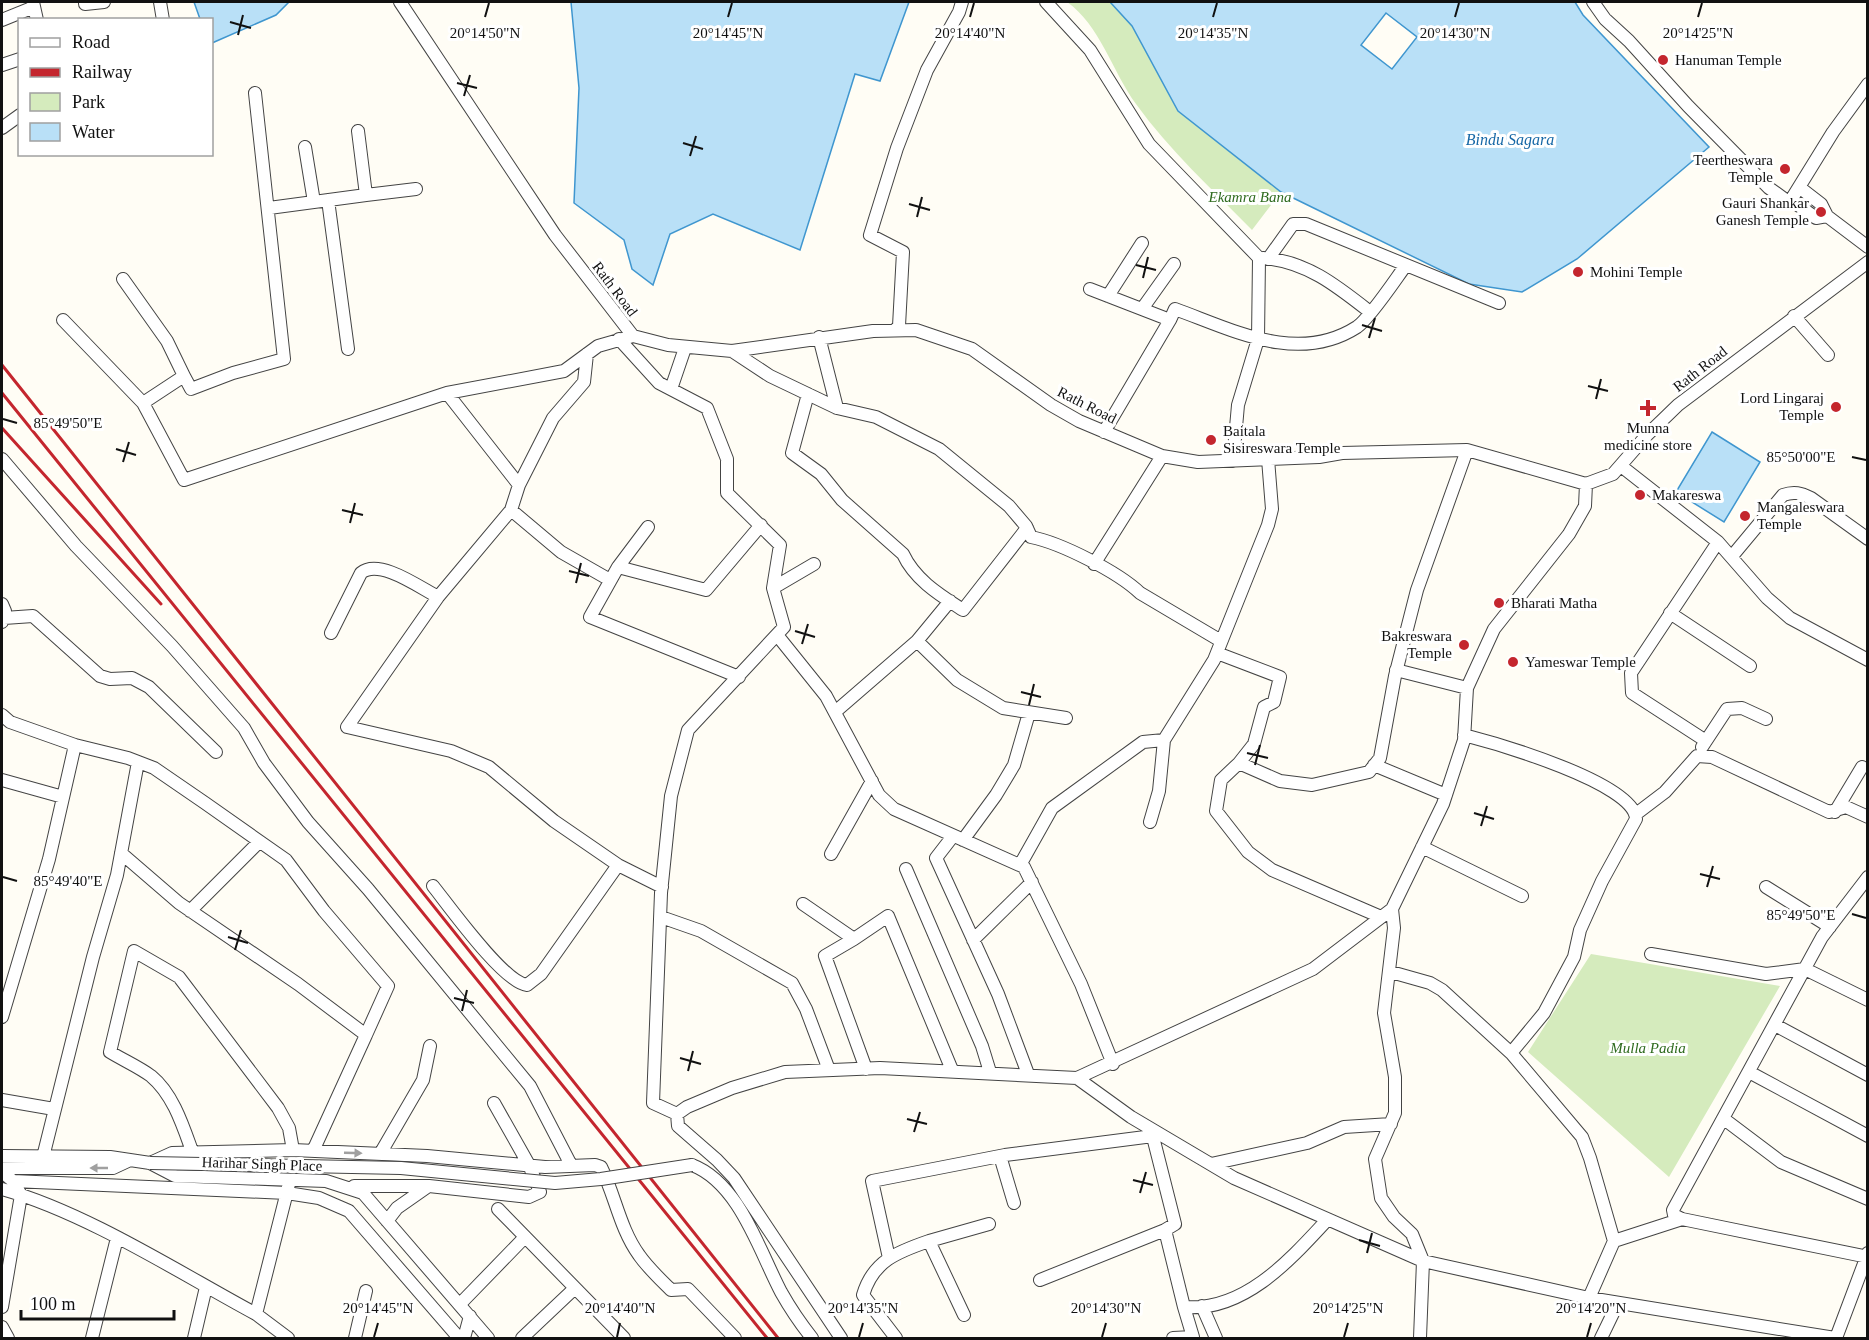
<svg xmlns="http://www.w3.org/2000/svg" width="1869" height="1340" viewBox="0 0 1869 1340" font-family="Georgia,serif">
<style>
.green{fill:#d5ebbd}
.water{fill:#b9e0f7;stroke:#3f96cf;stroke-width:1.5;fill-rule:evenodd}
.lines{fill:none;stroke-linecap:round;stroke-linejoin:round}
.minor-casing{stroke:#444;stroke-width:14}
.minor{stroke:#fff;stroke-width:12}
.rail{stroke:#c4262e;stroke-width:3}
.minor-bridge-casing{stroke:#444;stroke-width:14;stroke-linecap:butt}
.minor-bridge{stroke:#fff;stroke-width:12}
.oneway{fill:#a0a0a0}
.ticks{fill:none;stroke:#111;stroke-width:2}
.poi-dot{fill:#c4262e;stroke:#fff;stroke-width:2}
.labels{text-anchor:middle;stroke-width:6;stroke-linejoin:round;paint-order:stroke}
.poi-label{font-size:15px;fill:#111;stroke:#fff;text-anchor:start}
.park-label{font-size:15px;font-style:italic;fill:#2f6b1f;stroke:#fff}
.street-label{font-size:15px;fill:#111;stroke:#fff}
.water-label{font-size:16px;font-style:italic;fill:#1768a6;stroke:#fff}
.ticks-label{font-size:15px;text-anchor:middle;fill:#111;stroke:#fff;stroke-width:6;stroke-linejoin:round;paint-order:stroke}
</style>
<rect width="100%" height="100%" fill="#fffdf5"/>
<!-- green -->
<path class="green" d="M1067 2H1110L1132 26 1178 111 1281 192 1252 230C1212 189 1169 150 1136 104 1112 71 1100 25 1067 2Z
M1591 954 1780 986 1669 1177 1528 1052Z"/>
<!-- water -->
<path class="water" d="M194 2H289L276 15 212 43V20L200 19Z
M571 2H909L880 81 855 74 800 250 713 214 670 234 653 285 632 269 624 240 574 203 579 88Z
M1110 2H1575L1583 15 1709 147 1577 259 1522 292 1469 284 1281 192 1178 111 1132 26ZM1386 13 1417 37 1392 69 1361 45Z
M1712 432 1760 462 1724 522 1676 492Z"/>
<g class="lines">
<!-- minor casing -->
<g class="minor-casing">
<path id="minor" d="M33 2 37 20
M85 2V4L104 2
M160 2 163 20
M400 2 555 235 633 336 668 345 732 351 873 331 916 330 972 349 1051 405 1079 421 1162 456 1198 462 1319 457 1342 453 1467 450 1586 484 1613 474 1647 435 1678 405 1868 262
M1046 2 1090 50 1149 144 1259 258 1258 339 1238 405 1233 461
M1593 2 1605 19 1629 41 1688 106 1769 188 1787 201 1791 200 1833 132 1868 84
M2 20 34 7
M2 65 20 59
M255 93 284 359 233 373 191 389 184 376 143 403 184 480 447 393 564 371 598 346 633 336
M2 128 20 115
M305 147 314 202
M1799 187 1821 204 1827 216 1868 247
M366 195 416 189
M328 200 348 349
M1791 200 1816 218 1827 216
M269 208 366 195 358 131
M1263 258C1306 261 1337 286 1370 312
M1268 259 1293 224H1306L1499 303
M123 279 167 341 184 376
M1090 289 1170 320 1104 432
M1108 296 1142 243
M1142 309 1174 264
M1794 316 1828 355
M63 320 143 403
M1170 320 1175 309C1233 330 1298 365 1357 327 1370 318 1395 280 1406 265
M895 330 899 326 903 252 870 235 897 148 927 70 959 12 962 2
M819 337 837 408 876 417 939 449 1009 506 1026 526 1031 537C1061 543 1118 572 1140 593L1221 641
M619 339 659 383 707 408 727 459V493L780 545 773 588 784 627 688 730 671 796 661 893 653 1103 677 1114
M732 351 770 376 837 408
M587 354 584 382 553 418 519 485 511 510 561 552 610 580
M671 389 685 348
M447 393 519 485
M808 394 792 453 821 474 842 500 903 554C915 580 940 595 963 610L1027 528
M2 459 76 546 172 646 244 728 264 763 308 822 368 889 530 1086 571 1165
M1621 466 1718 542 1767 598 1790 618 1868 660
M511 510 438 597 347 727 451 751 489 767 554 821 618 865 662 887
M648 527 618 567 590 617 739 677
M1733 555 1783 495C1794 491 1801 493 1811 498L1868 539
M1094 564 1162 456
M618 567 706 590 761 525
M773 588 814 564
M2 604 5 611 2 622
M1670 613 1750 666
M4 618 33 616 100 676 110 679 132 678 149 687 216 752
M331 633 361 573C379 558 419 587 438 597
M777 635 826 696 879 795 894 809 1024 867 1081 984 1113 1064
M917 641 957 680 1003 708 1066 718
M1217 653 1280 677 1274 702 1264 707 1254 744 1239 763 1280 781 1312 785 1369 772 1380 758 1395 676 1417 590 1467 450
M1396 670 1467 688
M835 712 917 641 950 601
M2 715 10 722 75 745 128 758 154 768 205 803 286 860 324 911 388 986 366 1035
M1464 735C1495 743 1635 783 1636 819L1602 881 1580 930 1574 957 1544 1013 1511 1053 1582 1137 1590 1158 1614 1241 1589 1298
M1706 741 1632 693 1631 673 1718 542
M1702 747 1727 709 1742 708 1766 719
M1239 763 1221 780 1216 811 1248 852 1272 870 1381 917
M1374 765 1446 795
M2 780 63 797
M1835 812 1862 767
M1636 814 1665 792 1697 756 1712 757 1829 812 1846 807 1868 817
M1150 822 1159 791 1164 740
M953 836 936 858 998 994 1028 1074
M963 840 996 795 1014 765 1029 713
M1422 847 1522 896
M121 853 179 903 298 984 366 1035 313 1151
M831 854 872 781
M1020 865 1052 808 1143 742 1164 740 1214 660 1268 525 1272 509 1268 459
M906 869 982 1046 990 1072
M1868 877 1822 937 1673 1210 1674 1215 1682 1219 1868 1257
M433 886C449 906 504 983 527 985L541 974 618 865
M1766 887 1830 927
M803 904 854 939 888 916 952 1070
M1392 909 1394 928 1384 1013 1395 1077V1113L1375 1159 1381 1198 1394 1217 1412 1234 1423 1261 1420 1338
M190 911 259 842
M661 917 701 931 792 983 806 1009 829 1070
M854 939 825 956 866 1069
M973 940 1032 882
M1651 954 1766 974 1805 969 1868 1000
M1391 972 1430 983 1442 990 1511 1053
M2 1017 49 859 75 745
M1775 1025 1868 1075
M1749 1072 1868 1136
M1077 1078 1313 969 1392 909 1443 804 1464 740 1467 688 1494 629 1569 534 1585 506 1586 484
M2 1100 54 1109
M1724 1119 1781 1162 1868 1199
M192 1151C183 1126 173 1094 151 1076 139 1067 123 1060 110 1052L134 951 179 977 278 1108 289 1128 293 1150
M380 1154 423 1080 430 1046
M2 1156 110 1157 150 1163 172 1153 293 1150 427 1156 545 1167 595 1165 601 1167C615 1195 620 1229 639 1255 648 1268 660 1279 671 1290L688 1289 735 1338
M1000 1156 1014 1203
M43 1157 93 957 117 875 138 762
M150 1163 175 1176 326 1181 363 1193 488 1338
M1211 1164 1307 1143 1344 1127 1391 1124
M692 1165C739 1183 759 1250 781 1292 790 1308 800 1323 812 1338
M2 1168H113L128 1161
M2 1172 13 1181 21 1195 2 1307
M13 1181 287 1193 319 1198 349 1211 459 1338
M354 1186H429L529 1197 540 1192 529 1165 494 1103
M2 1189C87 1213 178 1272 256 1314L290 1180
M498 1209 624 1338
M387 1221 397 1208 427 1187
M1165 1230 1184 1307C1244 1312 1290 1260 1327 1220
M929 1241 989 1224
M1614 1241 1682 1219
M889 1258 872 1181 1005 1155 1153 1136
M1040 1280 1165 1230 1175 1224 1151 1129
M460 1304 525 1237
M1202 1306 1216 1338
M256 1314 288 1338
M2 1327 8 1338
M92 1338 117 1238
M194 1338 206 1287
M355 1338 366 1291
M464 1338 470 1316
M522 1338 575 1288
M841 1338 734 1178 717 1160 678 1126 677 1114 687 1107 732 1088 785 1072 880 1068 1077 1078 1131 1117 1234 1178 1423 1261 1589 1298 1835 1338
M896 1338 863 1295C873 1261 897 1252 929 1241L964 1315
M1173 1338 1193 1337 1184 1307
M1601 1338 1618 1303
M1836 1338 1868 1253"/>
</g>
<!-- minor -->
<use href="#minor" class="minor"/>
<!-- rail -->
<path class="rail" d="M2 365 778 1338
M2 393 767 1338
M2 428 161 604"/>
<!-- minor-bridge casing -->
<g class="minor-bridge-casing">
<path id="minor-bridge" d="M150 1163 401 1168 555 1183 601 1179 692 1165"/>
</g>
<!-- minor-bridge -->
<use href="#minor-bridge" class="minor-bridge"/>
</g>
<!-- one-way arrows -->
<defs><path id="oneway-solid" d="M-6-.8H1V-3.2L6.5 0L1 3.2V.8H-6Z" transform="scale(1.5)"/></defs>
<g class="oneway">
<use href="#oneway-solid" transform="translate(353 1153) rotate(2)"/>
<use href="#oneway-solid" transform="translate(99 1168) rotate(-180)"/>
</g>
<!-- ticks -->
<path class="ticks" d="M485 17 489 3M728 17 732 3M970 17 974 3M1213 17 1217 3M1455 17 1459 3M1698 17 1702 3M230 22 251 28M238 35 243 15M457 83 477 88M464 96 470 75M683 143 703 149M690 156 696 136M909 204 930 210M917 217 922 197M1136 265 1156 270M1143 278 1148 257M1362 325 1382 331M1369 338 1375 318M1588 386 1608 391M1596 399 1601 379M3 419 17 423M116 449 136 455M1852 457 1866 460M123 462 129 442M342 510 363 515M350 523 355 503M569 571 589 576M576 583 581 563M795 631 815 637M802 644 808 624M1021 692 1041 697M1029 705 1034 684M1247 753 1268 758M1255 765 1260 745M1474 813 1494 819M1481 826 1487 806M1700 874 1720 879M3 877 17 881M1707 887 1713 866M1852 914 1866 918M228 937 248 943M235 950 241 930M454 998 474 1003M462 1011 467 990M680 1058 701 1064M688 1071 693 1051M907 1119 927 1124M914 1132 920 1112M1133 1180 1153 1185M1140 1193 1146 1172M1359 1240 1380 1246M1367 1253 1372 1233M374 1337 378 1323M617 1337 620 1323M859 1337 863 1323M1102 1337 1106 1323M1344 1337 1348 1323M1587 1337 1591 1323"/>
<!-- markers -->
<g class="poi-dot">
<circle cx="1663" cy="60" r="6"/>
<circle cx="1785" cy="169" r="6"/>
<circle cx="1821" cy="212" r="6"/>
<circle cx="1578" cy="272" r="6"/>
<circle cx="1836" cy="407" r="6"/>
<path d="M1645 399h6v6h6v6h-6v6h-6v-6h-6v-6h6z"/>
<circle cx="1211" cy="440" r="6"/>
<circle cx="1640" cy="495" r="6"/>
<circle cx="1745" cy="516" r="6"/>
<circle cx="1499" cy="603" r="6"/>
<circle cx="1464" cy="645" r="6"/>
<circle cx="1513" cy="662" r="6"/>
</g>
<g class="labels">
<!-- poi labels -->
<g class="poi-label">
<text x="1675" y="65">Hanuman Temple</text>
<text x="1773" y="165" text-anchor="end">Teertheswara<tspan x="1773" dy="17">Temple</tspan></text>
<text x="1809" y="208" text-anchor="end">Gauri Shankar<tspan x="1809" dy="17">Ganesh Temple</tspan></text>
<text x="1590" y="277">Mohini Temple</text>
<text x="1824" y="403" text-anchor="end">Lord Lingaraj<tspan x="1824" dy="17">Temple</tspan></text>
<text x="1648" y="433" text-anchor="middle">Munna<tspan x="1648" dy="17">medicine store</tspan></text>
<text x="1223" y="436">Baitala<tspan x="1223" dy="17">Sisireswara Temple</tspan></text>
<text x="1652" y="500">Makareswa</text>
<text x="1757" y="512">Mangaleswara<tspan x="1757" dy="17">Temple</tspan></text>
<text x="1511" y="608">Bharati Matha</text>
<text x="1452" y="641" text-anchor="end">Bakreswara<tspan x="1452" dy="17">Temple</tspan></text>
<text x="1525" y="667">Yameswar Temple</text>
</g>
<!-- park labels -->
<g class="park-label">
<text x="1250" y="202">Ekamra Bana</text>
<text x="1648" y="1053">Mulla Padia</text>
</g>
<!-- street labels -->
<g class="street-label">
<text transform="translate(615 289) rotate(53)" y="5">Rath Road</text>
<text transform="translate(1700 369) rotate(-38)" y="5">Rath Road</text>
<text transform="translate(1087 405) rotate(27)" y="5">Rath Road</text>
<text transform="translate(262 1164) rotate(2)" y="5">Harihar Singh Place</text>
</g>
<!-- water labels -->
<g class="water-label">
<text x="1510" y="145">Bindu Sagara</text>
</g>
</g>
<g class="ticks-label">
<text x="485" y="38">20°14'50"N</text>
<text x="728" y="38">20°14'45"N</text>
<text x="970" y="38">20°14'40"N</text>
<text x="1213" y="38">20°14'35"N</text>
<text x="1455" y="38">20°14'30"N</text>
<text x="1698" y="38">20°14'25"N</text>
<text x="68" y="428">85°49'50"E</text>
<text x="1801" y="462">85°50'00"E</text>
<text x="68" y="886">85°49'40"E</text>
<text x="1801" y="920">85°49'50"E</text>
<text x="378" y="1313">20°14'45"N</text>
<text x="620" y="1313">20°14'40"N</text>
<text x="863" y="1313">20°14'35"N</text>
<text x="1106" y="1313">20°14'30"N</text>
<text x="1348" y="1313">20°14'25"N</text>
<text x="1591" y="1313">20°14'20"N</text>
</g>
<!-- border -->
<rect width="1869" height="1340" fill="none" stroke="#111111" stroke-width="6"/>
<!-- legend -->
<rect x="18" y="18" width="195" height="138" fill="#ffffff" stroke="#a0a0a0" stroke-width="1.5"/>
<rect x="30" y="38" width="30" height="9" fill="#ffffff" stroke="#a0a0a0" stroke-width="1.5"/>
<text x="72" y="48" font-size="18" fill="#111111">Road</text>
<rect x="30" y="68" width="30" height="9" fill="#c4262e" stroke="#a0a0a0" stroke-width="1.5"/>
<text x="72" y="78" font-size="18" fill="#111111">Railway</text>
<rect x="30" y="93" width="30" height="18" fill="#d5ebbd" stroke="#a0a0a0" stroke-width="1.5"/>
<text x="72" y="108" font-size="18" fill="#111111">Park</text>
<rect x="30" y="123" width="30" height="18" fill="#b9e0f7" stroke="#a0a0a0" stroke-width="1.5"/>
<text x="72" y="138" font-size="18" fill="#111111">Water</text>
<!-- scale -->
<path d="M21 1310v9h153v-9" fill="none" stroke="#111111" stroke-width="3"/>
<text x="30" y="1310" font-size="18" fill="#111111" stroke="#ffffff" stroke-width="4.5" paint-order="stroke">100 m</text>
</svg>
